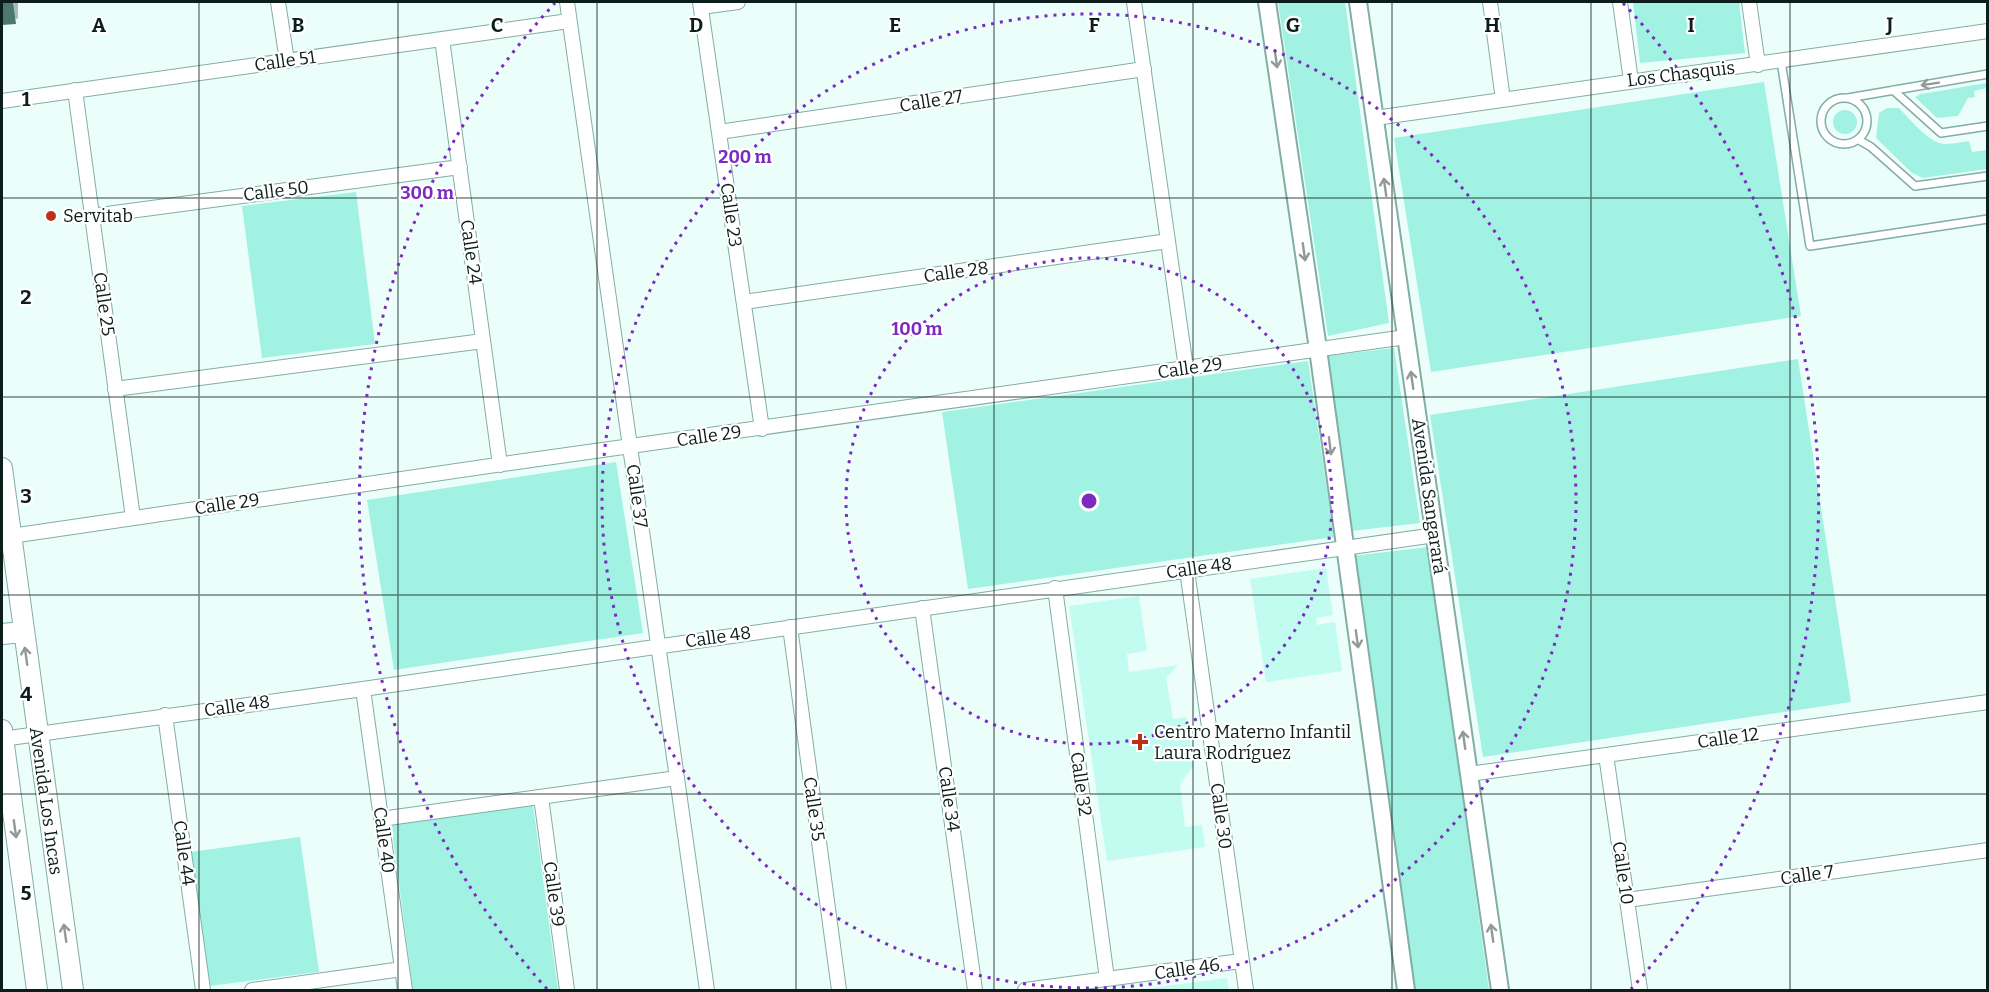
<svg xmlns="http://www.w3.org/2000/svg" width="1989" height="992" viewBox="0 0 1989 992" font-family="Bitter,serif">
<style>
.built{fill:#c2fbf0}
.green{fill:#a1f2e3}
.building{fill:#4d7870;filter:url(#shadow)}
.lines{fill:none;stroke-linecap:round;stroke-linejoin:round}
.service-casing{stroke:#81aea5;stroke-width:10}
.minor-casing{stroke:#81aea5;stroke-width:16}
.tertiary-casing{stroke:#81aea5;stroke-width:20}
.secondary-casing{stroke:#81aea5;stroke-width:22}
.service{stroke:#fff;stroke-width:7}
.minor{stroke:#fff;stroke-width:14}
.tertiary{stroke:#fff;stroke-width:16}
.secondary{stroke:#fff;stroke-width:20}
.oneway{stroke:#929a98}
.grid{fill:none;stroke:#0c1e1b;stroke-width:1.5;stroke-opacity:0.55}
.ring{fill:none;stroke:#7b2cbf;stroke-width:3;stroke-dasharray:3 6}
.poi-dot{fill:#bd311b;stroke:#fff;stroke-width:2}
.labels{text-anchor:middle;stroke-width:4.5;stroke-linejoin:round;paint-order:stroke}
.street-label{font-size:18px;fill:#0c1e1b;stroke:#fff}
.poi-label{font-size:18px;fill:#0c1e1b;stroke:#fff;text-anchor:start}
.grid-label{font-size:20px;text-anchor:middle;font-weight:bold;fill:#0c1e1b;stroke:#fff;stroke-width:4.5;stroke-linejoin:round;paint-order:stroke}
.centre{fill:#7b2cbf;stroke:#fff;stroke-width:3}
.ring-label{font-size:18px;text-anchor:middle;font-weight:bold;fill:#7b2cbf;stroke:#fff;stroke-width:4.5;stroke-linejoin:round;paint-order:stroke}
</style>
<defs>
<filter id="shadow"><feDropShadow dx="5.5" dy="-5.5" stdDeviation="0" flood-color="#0004"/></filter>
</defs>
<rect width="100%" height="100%" fill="#ebfefa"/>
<!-- built -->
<path class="built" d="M1326 568 1333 615 1316 618 1317 625 1335 622 1342 671 1266 682 1250 579Z
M1139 596 1147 651 1127 654 1129 672 1178 665 1166 678 1173 719 1186 717 1194 765 1180 784 1185 827 1202 825 1205 847 1107 861 1069 606Z
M1227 978 1229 990H1136Z"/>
<!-- green -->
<path class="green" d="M1278 2H1345L1389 323 1328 336Z
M1633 2H1739L1745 53 1640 63Z
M1764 82 1801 316 1431 372 1394 138Z
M1987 83V88L1974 91 1975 97 1968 98 1958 116 1937 118 1915 97 1921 94Z
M1887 108H1899C1910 119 1929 143 1944 144 1952 144 1961 142 1969 141L1972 152 1987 150V169L1923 178 1912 173 1876 138 1879 113Z
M1833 122a12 12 0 1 1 24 0a12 12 0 1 1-24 0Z
M356 192 375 344 262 358 242 206Z
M1394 348 1420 523 1351 531 1326 356Z
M1798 359 1851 702 1483 757 1430 415Z
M1308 361 1334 537 968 589 942 412Z
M616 462 643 633 394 670 367 500Z
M1428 547 1489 990H1414L1352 556Z
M533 805 558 990H413L391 823Z
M300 837 319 972 210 986 191 852Z"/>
<!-- building -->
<path class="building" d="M2 2H13L16 24 2 25Z"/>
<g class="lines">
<!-- service casing -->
<g class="service-casing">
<path id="service" d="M1781 61 1810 246 1988 219
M1893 90 1941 133 1988 126
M1821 121a23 23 0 1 1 46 0a23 23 0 1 1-46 0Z
M1848 98 1988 74
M1859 140 1871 147 1915 186 1988 176"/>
</g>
<!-- minor casing -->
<g class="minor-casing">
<path id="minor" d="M278 2 287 61
M567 2 707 990
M700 2 762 429
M1134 2 1186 368
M1490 2 1503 100
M1620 2 1631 81
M1749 2 1758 65
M701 7 738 2
M442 39 500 465
M75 90 133 518
M2 101 569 21
M1375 118 1988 31
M719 132 1144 69
M92 216 460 167
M744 302 1168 241
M115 389 483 341
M11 536 517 462 1406 337
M1187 570 1246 990
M1055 588 1107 979
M922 608 975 990
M790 627 839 990
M363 689 405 990
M165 715 203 990
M2 739 363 689 1435 535
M1606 755 1640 990
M1469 774 1988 702
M541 797 567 990
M381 819 677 778
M1627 900 1988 850
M252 990 402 969
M1025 990 1241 961"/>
</g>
<!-- tertiary casing -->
<g class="tertiary-casing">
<path id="tertiary" d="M1267 2 1318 349 1406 990
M1358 2 1500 990"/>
</g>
<!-- secondary casing -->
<g class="secondary-casing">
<path id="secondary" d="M2 468 73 990
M2 634 23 632
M2 730 37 990"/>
</g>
<!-- service -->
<use href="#service" class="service"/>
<!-- minor -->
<use href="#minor" class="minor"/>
<!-- tertiary -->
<use href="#tertiary" class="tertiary"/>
<!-- secondary -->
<use href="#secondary" class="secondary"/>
</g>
<!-- one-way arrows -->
<defs><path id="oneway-shaft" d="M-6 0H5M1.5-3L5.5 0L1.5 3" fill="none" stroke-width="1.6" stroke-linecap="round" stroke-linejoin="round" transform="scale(1.5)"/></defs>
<g class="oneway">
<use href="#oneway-shaft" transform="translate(1276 59) rotate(82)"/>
<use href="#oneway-shaft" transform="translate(1930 84) rotate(171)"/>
<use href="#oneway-shaft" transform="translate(1385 187) rotate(-98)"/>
<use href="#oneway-shaft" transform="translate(1304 252) rotate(82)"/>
<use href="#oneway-shaft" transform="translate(1412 380) rotate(-98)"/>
<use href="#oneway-shaft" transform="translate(1330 446) rotate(83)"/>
<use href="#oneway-shaft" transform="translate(1357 639) rotate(82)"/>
<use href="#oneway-shaft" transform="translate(26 656) rotate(-98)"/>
<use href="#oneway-shaft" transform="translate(1464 740) rotate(-98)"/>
<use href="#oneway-shaft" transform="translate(15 829) rotate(82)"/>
<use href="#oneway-shaft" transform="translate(65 933) rotate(-98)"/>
<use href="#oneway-shaft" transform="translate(1492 933) rotate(-98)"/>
</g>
<!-- grid -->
<path class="grid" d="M199 2V990M398 2V990M597 2V990M796 2V990M994 2V990M1193 2V990M1392 2V990M1591 2V990M1790 2V990M2 198H1988M2 397H1988M2 595H1988M2 794H1988"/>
<!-- distance rings -->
<g class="ring">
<circle cx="1089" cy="501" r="243"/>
<circle cx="1089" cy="501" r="487"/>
<path d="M547 989A730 730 0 0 1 555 3M1623 3A730 730 0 0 1 1631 989"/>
</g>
<!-- markers -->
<g class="poi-dot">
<circle cx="51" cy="216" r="6"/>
<path d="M1137 733h6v6h6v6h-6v6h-6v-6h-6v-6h6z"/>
</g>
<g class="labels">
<!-- street labels -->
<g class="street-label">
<text transform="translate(285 61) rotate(-8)" y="6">Calle 51</text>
<text transform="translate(1681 74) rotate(-7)" y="6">Los Chasquis</text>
<text transform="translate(931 101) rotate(-9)" y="6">Calle 27</text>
<text transform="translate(276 191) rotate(-7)" y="6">Calle 50</text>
<text transform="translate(731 215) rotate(82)" y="6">Calle 23</text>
<text transform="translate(471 252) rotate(82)" y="6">Calle 24</text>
<text transform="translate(956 272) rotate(-8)" y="6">Calle 28</text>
<text transform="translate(104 304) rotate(82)" y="6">Calle 25</text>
<text transform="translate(1190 368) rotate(-8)" y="6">Calle 29</text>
<text transform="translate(709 436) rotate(-8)" y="6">Calle 29</text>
<text transform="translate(637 496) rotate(82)" y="6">Calle 37</text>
<text transform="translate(1429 496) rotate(82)" y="6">Avenida Sangarará</text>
<text transform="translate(227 504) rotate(-8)" y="6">Calle 29</text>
<text transform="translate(1199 568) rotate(-8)" y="6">Calle 48</text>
<text transform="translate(718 637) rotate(-8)" y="6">Calle 48</text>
<text transform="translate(237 706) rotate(-8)" y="6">Calle 48</text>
<text transform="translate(1728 738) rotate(-8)" y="6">Calle 12</text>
<text transform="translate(1081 784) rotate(82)" y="6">Calle 32</text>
<text transform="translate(949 799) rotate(82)" y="6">Calle 34</text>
<text transform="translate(46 801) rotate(82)" y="6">Avenida Los Incas</text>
<text transform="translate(814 809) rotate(82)" y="6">Calle 35</text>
<text transform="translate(1221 816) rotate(82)" y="6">Calle 30</text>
<text transform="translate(384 840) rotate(82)" y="6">Calle 40</text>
<text transform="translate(184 853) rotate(82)" y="6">Calle 44</text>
<text transform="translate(1623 873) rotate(82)" y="6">Calle 10</text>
<text transform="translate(1807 875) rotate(-8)" y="6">Calle 7</text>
<text transform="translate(554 894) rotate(82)" y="6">Calle 39</text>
<text transform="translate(1187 969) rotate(-8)" y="6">Calle 46</text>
</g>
<!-- poi labels -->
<g class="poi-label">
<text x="63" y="222">Servitab</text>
<text x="1154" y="738">Centro Materno Infantil<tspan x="1154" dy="21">Laura Rodríguez</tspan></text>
</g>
</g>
<g class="grid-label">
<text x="99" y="32">A</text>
<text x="298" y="32">B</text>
<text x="497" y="32">C</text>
<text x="696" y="32">D</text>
<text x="895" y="32">E</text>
<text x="1094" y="32">F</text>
<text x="1293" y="32">G</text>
<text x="1492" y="32">H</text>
<text x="1691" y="32">I</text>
<text x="1890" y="32">J</text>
<text x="26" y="106">1</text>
<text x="26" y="304">2</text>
<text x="26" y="503">3</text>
<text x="26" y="701">4</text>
<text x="26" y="900">5</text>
</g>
<circle cx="1089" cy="501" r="9" class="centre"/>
<g class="ring-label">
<text x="745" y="163">200 m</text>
<text x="427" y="199">300 m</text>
<text x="917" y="335">100 m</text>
</g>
<!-- border -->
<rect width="1989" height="992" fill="none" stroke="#0c1e1b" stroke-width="6"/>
</svg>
